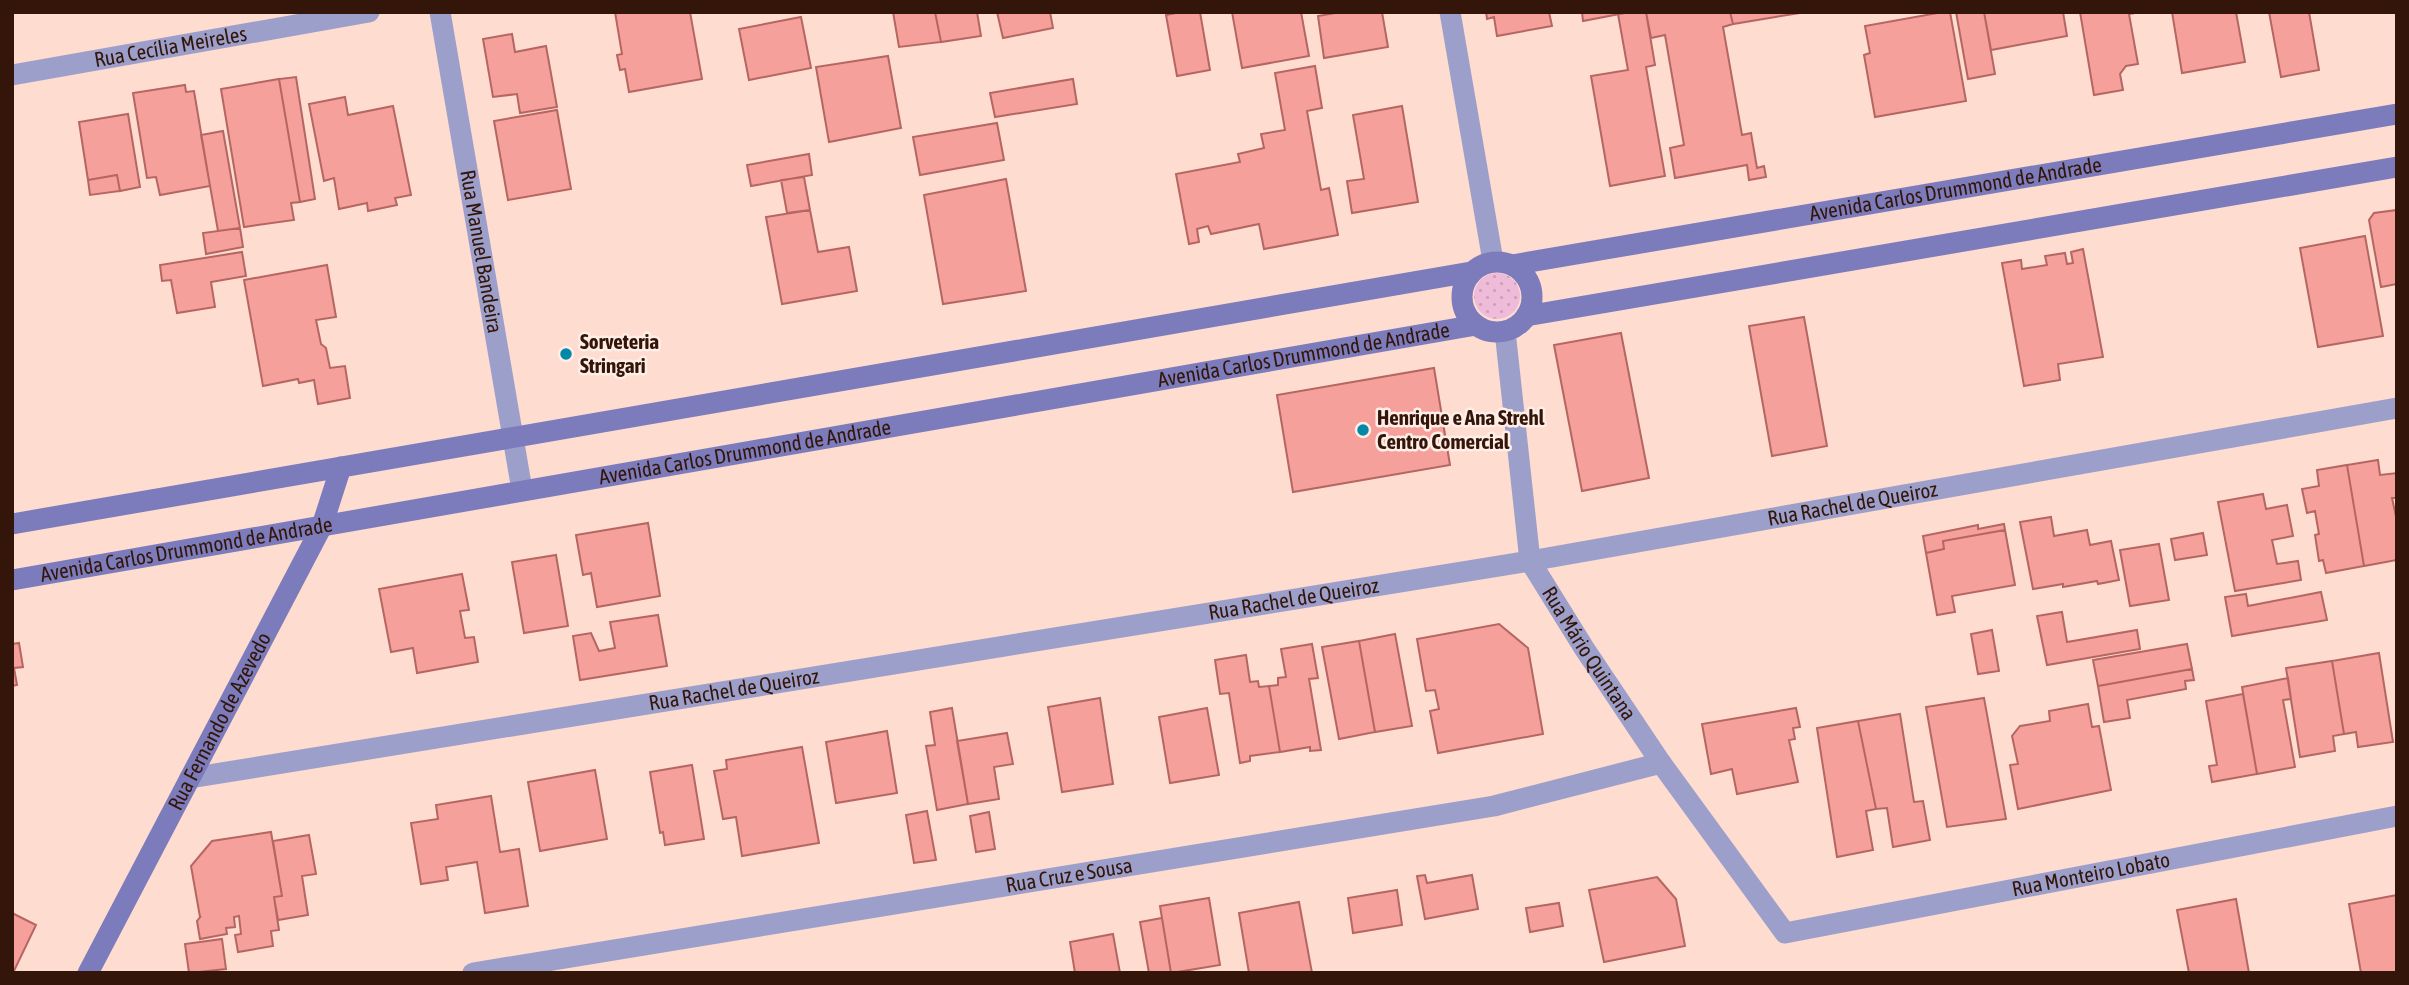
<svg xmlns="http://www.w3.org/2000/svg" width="2409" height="985" viewBox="0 0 2409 985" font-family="'Asap Condensed',sans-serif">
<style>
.grass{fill:url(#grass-dots)}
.building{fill:#f6a09b;stroke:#b66662;stroke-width:2}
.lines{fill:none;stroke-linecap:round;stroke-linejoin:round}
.street{stroke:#9d9fcb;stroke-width:21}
.secondary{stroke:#7c7cbc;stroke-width:21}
.poi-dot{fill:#0388a9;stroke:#ffeee7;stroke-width:2.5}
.labels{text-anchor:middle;stroke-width:5;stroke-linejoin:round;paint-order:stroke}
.street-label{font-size:21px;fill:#331609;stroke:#ffeee7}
.poi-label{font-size:21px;font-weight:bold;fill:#331609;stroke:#ffeee7;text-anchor:start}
</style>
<defs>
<pattern id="grass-dots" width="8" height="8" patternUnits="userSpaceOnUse" patternTransform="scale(1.75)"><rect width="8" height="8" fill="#eebbd8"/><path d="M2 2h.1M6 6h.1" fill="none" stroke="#cda0b8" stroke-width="1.8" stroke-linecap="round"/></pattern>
</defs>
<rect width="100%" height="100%" fill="#fedccf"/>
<!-- grass -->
<path class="grass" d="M1474 296a23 23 0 1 1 46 0a23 23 0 1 1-46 0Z"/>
<!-- building -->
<path class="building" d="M615 12H690L702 79 629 92 625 69 620 70 617 55 622 54Z
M893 12H935L941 42 899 47Z
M935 12H977L981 36 941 42Z
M997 12H1050L1053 28 1003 38Z
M1181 12H1200L1210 70 1177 76 1166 15Z
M1232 12H1301L1309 56 1242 68Z
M1341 12H1382L1388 47 1324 58 1318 16Z
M1486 12H1549L1552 26 1497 36 1494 17 1487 19Z
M1582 12H1630L1583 21Z
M1630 12H1646L1655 65 1646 67 1665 176 1610 186 1591 76 1628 70 1618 14Z
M1646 12H1730L1733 24 1723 27 1742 135 1751 133 1757 168 1764 166 1766 177 1749 180 1747 165 1675 178 1670 148 1684 145 1665 35 1651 38Z
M1730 12H1806L1733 24Z
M1943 12H1950L1966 101 1875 117 1864 55 1870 53 1865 26Z
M1956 12H1984L1995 74 1968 79Z
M1984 12H2063L2067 36 1991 50Z
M2080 12H2141L2129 14 2138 64 2126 66 2120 74 2123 90 2094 95Z
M2172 12H2236L2245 62 2182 73Z
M2269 12H2309L2319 70 2281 77Z
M801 17 811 68 749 80 739 29Z
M512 34 515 52 546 46 557 107 520 113 517 94 493 97 483 39Z
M888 56 901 128 829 142 816 67Z
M1315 66 1322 108 1307 111 1321 190 1329 188 1338 235 1264 249 1259 224 1211 234 1208 226 1197 229 1199 242 1189 244 1176 174 1240 162 1238 154 1264 148 1261 134 1285 130 1275 73Z
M296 77 315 199 300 202 279 79Z
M279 79 300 202 291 203 294 220 244 227 221 89Z
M1073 79 1077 104 995 117 990 93Z
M185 85 186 92 194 91 210 186 160 195 156 177 147 178 133 93Z
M345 97 348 115 393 106 411 195 395 198 397 205 368 211 367 203 339 209 334 178 324 181 309 104Z
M1402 106 1418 202 1352 213 1347 181 1364 179 1353 115Z
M557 110 571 189 508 200 494 121Z
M128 114 140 187 120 191 117 175 88 180 79 122Z
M997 123 1004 160 920 175 913 137Z
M223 131 240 228 218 231 201 135Z
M809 154 812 175 751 186 747 165Z
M117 175 120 191 90 195 88 180Z
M804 177 810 210 787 213 781 180Z
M1006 179 1026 291 943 304 924 195Z
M810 210 818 252 849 247 857 291 782 304 766 217Z
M2397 210V284L2381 287 2369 220 2374 213Z
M240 228 243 247 206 254 203 233Z
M2365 236 2383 336 2318 347 2300 248Z
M2083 249 2103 357 2058 364 2060 380 2024 386 2002 263 2021 260 2022 269 2047 265 2045 256 2065 253 2067 264 2073 263 2071 252Z
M242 252 246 276 211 282 215 307 177 313 171 280 162 281 160 265Z
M327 265 336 317 316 320 321 344 326 348 330 368 345 366 350 398 318 404 314 380 299 383 298 379 263 386 244 280Z
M1804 317 1827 446 1772 456 1749 326Z
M1621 333 1649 478 1582 491 1554 345Z
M1434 368 1450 465 1293 492 1277 395Z
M2378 460 2380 475 2397 473V498H2392L2397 521V560L2364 566 2347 465Z
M2347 465 2364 566 2326 573 2323 560 2319 561 2315 535 2319 534 2315 511 2307 513 2302 489 2319 486 2317 470Z
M2263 494 2266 509 2287 505 2293 536 2272 540 2277 564 2298 561 2301 580 2235 591 2218 502Z
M2051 517 2054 536 2087 530 2090 545 2111 541 2119 580 2098 584 2097 581 2063 587V584L2033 589 2020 522Z
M648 523 660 596 597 607 591 573 583 575 576 535Z
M2004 524 2005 530 1943 541 1944 549 1926 553 1923 536 1978 525V529Z
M2005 530 2015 585 1952 596 1955 612 1937 615 1926 553 1944 549 1943 541Z
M2203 533 2207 555 2175 560 2171 539Z
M2159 544 2169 600 2130 606 2120 550Z
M556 555 568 626 524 633 512 562Z
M462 574 469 610 460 611 465 638 474 637 478 662 417 673 413 648 391 652 379 589Z
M2321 592 2327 620 2232 636 2225 597 2246 594 2248 606Z
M2062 612 2067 642 2137 630 2140 649 2047 665 2037 616Z
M658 615 667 666 580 680 573 636 591 633 599 651 615 648 610 622Z
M1499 624 1528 648 1543 734 1438 753 1430 711 1439 709 1435 690 1426 691 1417 639Z
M1992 630 1999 671 1978 674 1971 634Z
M1395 634 1412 726 1375 732 1359 641Z
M1359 641 1375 732 1339 739 1322 647Z
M19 643 23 667 14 668 17 685 12 686V644Z
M1312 644 1318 678 1309 679 1321 750 1310 751V747L1280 752 1269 686 1278 685V678L1286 677 1281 649Z
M2187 644 2192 669 2098 686 2093 660Z
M2379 653 2393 742 2358 747 2356 732 2344 734 2332 661Z
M1246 655 1250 682 1258 681 1259 687 1269 686 1280 752 1250 756V761L1240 763 1229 693 1220 694 1215 660Z
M2332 661 2344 734 2333 736 2335 751 2300 757 2286 668Z
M2192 669 2194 680 2185 681 2186 689 2127 700 2130 718 2104 722 2098 686Z
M2288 678 2291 699 2283 700 2295 767 2257 774 2242 687Z
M2243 694 2257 774 2212 782 2209 766 2217 765 2206 701Z
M1100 698 1113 784 1062 792 1048 707Z
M1984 698 2006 819 1947 827 1926 707Z
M2088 704 2092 727 2099 726 2111 790 2018 809 2010 765 2018 764 2012 736 2020 726 2050 721 2049 711Z
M952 708 968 804 937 810 926 746 935 745 930 712Z
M1207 708 1219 775 1170 783 1159 717Z
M1796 708 1800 727 1793 728 1795 739 1789 740 1798 782 1737 794 1732 769 1711 774 1702 724Z
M1900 714 1914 802 1923 801 1930 840 1893 847 1887 808 1876 809 1858 721Z
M1858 721 1876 809 1866 811 1873 850 1837 857 1817 728Z
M887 731 897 793 836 803 826 742Z
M1007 733 1013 764 994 767 999 799 968 804 957 741Z
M802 747 819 843 742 856 736 817 723 819 714 771 727 769 726 760Z
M692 765 704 839 665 845 663 832 660 833 650 772Z
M595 770 607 839 540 851 528 782Z
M491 796 500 852 519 849 528 906 485 913 477 862 446 867 448 880 421 884 411 823 438 819 436 805Z
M927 811 936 860 914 863 906 815Z
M989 812 995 849 976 852 970 816Z
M271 832 282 896 274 897 279 930 271 931 273 946 238 952 235 935 241 934 239 916 234 917 235 927 226 928 227 934 200 939 197 921 201 916 200 917 191 866 212 841Z
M309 835 316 874 302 876 308 915 278 920 274 897 282 896 273 841Z
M1425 875 1427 883 1472 875 1478 909 1425 919 1417 876Z
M1657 877 1676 899 1685 946 1604 962 1589 890Z
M1397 890 1402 925 1353 933 1348 898Z
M2397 895V973H2361L2349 904Z
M1209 898 1220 965 1171 973 1160 906Z
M2236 899 2249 973H2189L2177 910Z
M1299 902 1312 973H1249L1239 913Z
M1559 903 1563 926 1530 932 1526 908Z
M12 913 36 925 13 973H12Z
M1162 918 1171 973H1149L1140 922Z
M1113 934 1120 973H1075L1070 942Z
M222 939 226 969 189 973 185 944Z"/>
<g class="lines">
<!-- street -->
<g class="street">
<path id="s1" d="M440 12 522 490"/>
<path d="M1450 12 1493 261"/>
<path id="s2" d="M12 75 369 12"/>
<path id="s3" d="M1505 331 1530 561 1584 648 1661 763 1785 933 2397 816"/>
<path id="s4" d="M190 778 1530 561 2397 408"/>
<path id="s5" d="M473 973 1494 806 1661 763"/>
</g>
<!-- secondary -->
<g class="secondary">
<circle cx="1497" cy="297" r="35"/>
<path id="s6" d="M1512 265 2397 114"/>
<path d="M1526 316 2397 167"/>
<path d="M12 524 1471 272"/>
<path id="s7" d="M12 580 1476 325"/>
<path id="s8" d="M88 973 322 526 341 467"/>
</g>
</g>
<!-- markers -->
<g class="poi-dot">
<circle cx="566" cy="354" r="7"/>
<circle cx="1363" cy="430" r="7"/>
</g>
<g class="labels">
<!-- street labels -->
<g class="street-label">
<text dy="7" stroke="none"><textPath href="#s2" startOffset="161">Rua Cecília Meireles</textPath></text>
<text dy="7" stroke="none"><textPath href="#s6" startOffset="450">Avenida Carlos Drummond de Andrade</textPath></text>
<text dy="7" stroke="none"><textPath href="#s1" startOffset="243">Rua Manuel Bandeira</textPath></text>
<text dy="7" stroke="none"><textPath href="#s7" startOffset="1311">Avenida Carlos Drummond de Andrade</textPath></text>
<text dy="7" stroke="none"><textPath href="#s7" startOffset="744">Avenida Carlos Drummond de Andrade</textPath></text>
<text dy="7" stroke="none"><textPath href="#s4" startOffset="1685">Rua Rachel de Queiroz</textPath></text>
<text dy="7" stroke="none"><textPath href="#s7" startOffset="177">Avenida Carlos Drummond de Andrade</textPath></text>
<text dy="7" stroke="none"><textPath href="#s4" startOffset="1118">Rua Rachel de Queiroz</textPath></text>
<text dy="7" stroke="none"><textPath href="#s3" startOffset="341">Rua Mário Quintana</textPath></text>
<text dy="7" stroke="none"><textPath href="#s4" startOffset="551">Rua Rachel de Queiroz</textPath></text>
<text dy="7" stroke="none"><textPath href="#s8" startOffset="284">Rua Fernando de Azevedo</textPath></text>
<text dy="7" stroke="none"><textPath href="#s5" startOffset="604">Rua Cruz e Sousa</textPath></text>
<text dy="7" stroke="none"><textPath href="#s3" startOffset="994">Rua Monteiro Lobato</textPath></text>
</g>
<!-- poi labels -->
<g class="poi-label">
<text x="580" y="349">Sorveteria<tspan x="580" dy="24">Stringari</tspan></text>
<text x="1377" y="425">Henrique e Ana Strehl<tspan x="1377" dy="24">Centro Comercial</tspan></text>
</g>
</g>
<!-- border -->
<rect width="2409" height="985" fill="none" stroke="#331609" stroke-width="28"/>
</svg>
